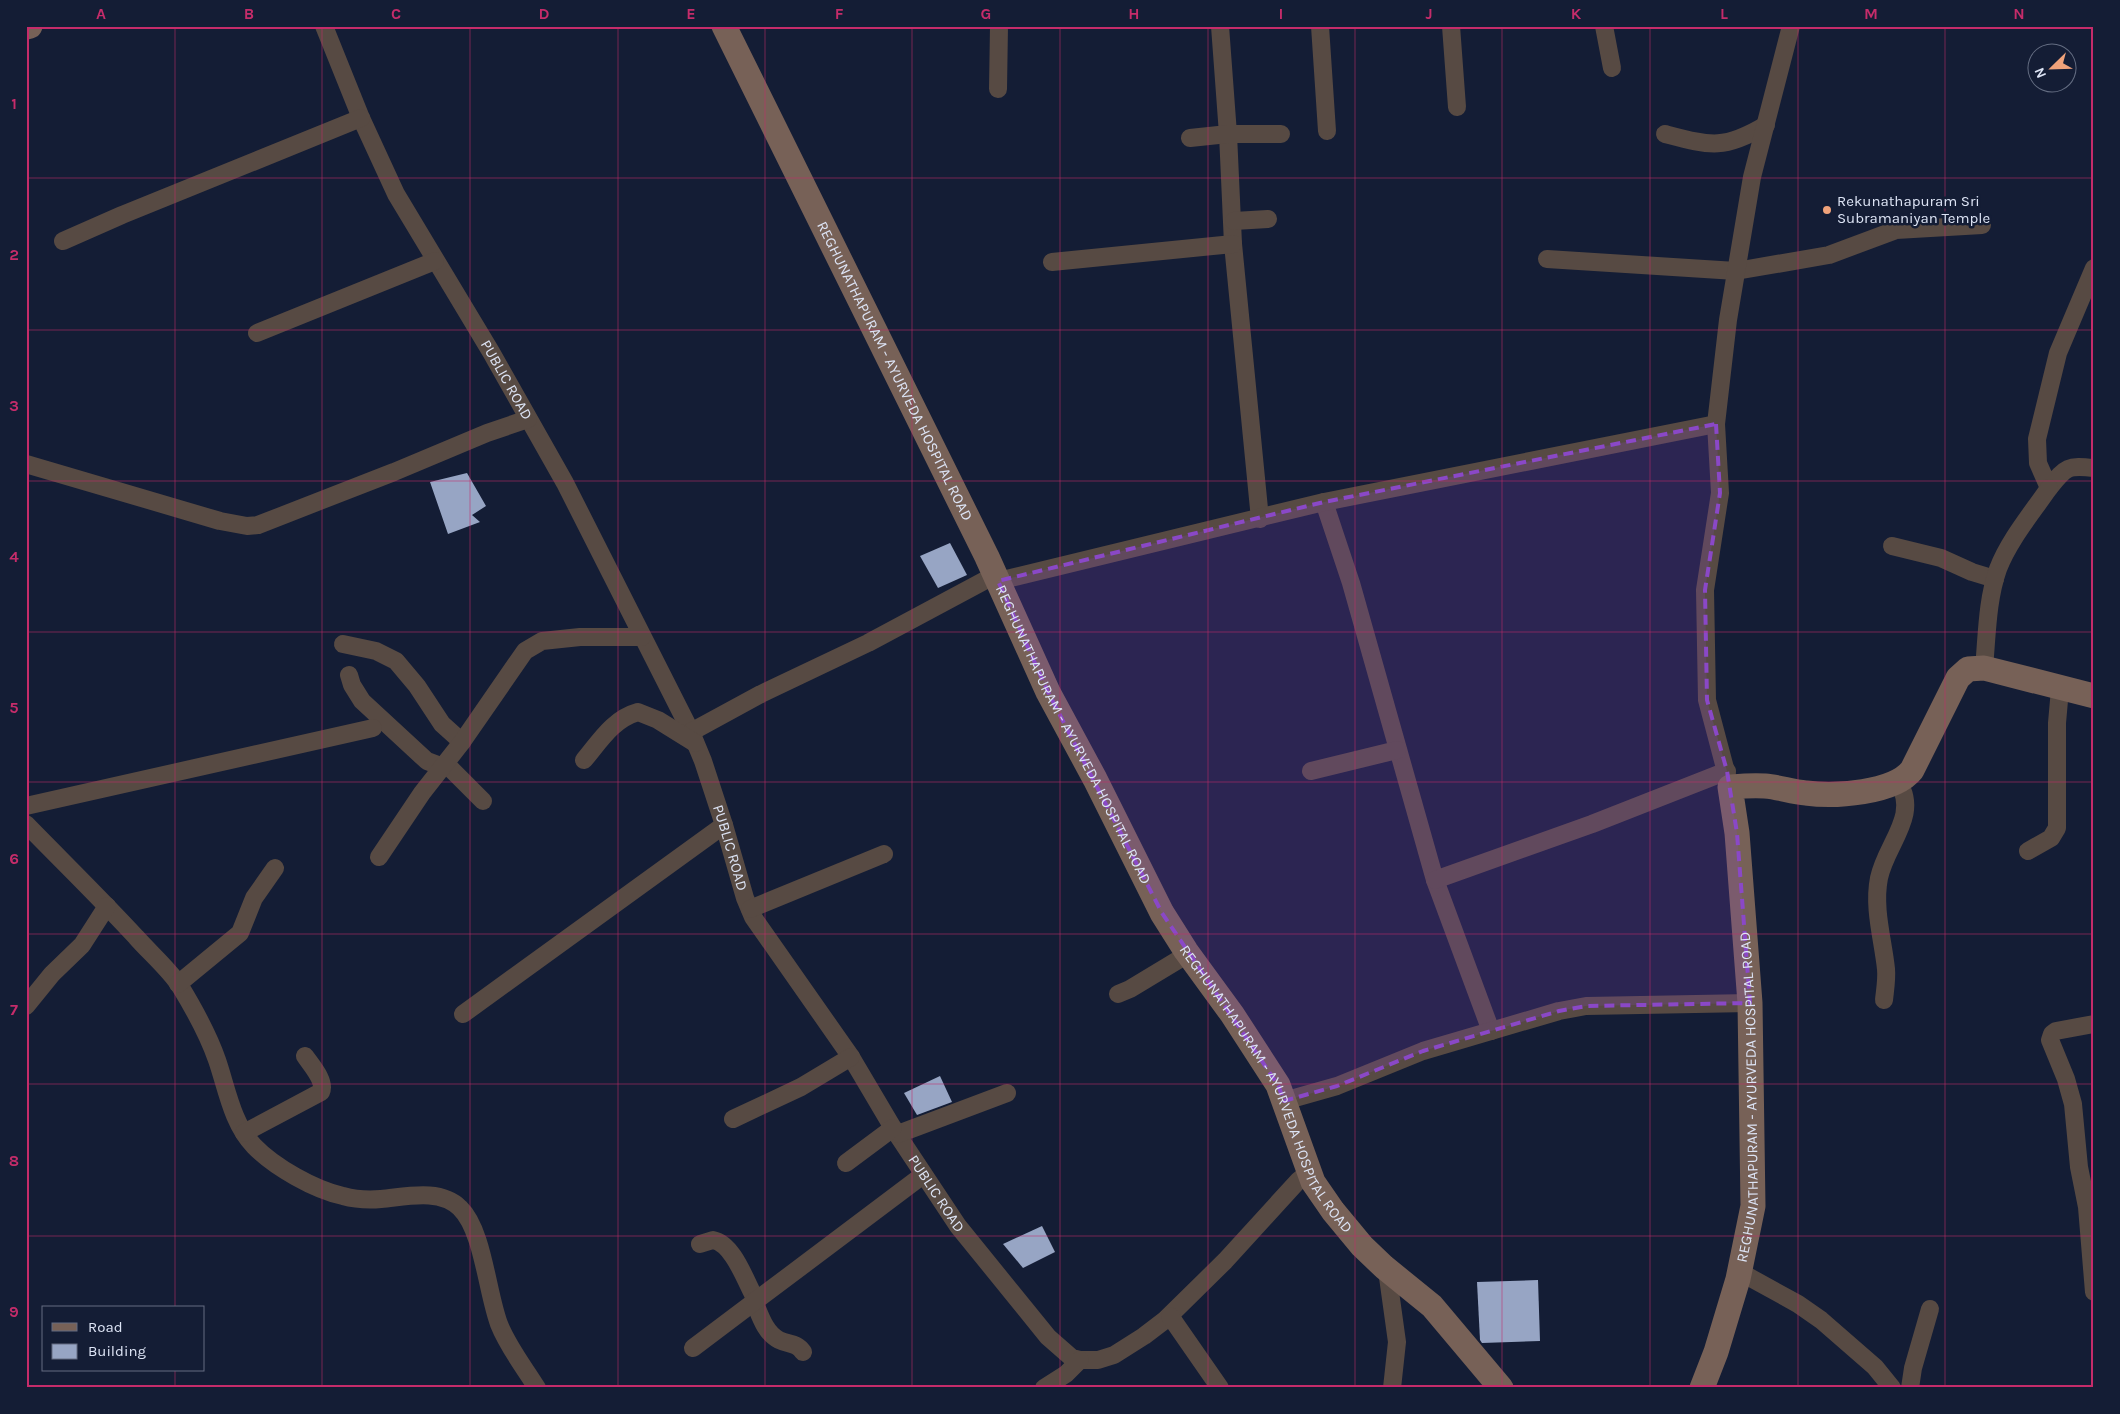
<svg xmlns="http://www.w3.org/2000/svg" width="2120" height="1414" viewBox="0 0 2120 1414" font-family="Karla,sans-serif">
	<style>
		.building { fill: #97a5c4 }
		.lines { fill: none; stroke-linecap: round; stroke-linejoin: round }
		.minor { stroke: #574a43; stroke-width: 18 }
		.secondary { stroke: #776157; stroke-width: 25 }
		.marked { fill: #8a48c7; fill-opacity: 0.2; stroke: #8a48c7; stroke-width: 4; stroke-dasharray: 10 6; stroke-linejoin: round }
		.grid { fill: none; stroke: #c52c6a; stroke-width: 1; stroke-opacity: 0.55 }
		.poi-dot { fill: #f0a27a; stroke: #141d35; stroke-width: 2 }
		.labels { text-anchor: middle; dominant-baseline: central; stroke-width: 5; stroke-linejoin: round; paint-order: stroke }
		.poi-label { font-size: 15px; fill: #dde4f5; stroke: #141d35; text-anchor: start }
		.street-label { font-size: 15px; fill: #dde4f5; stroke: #141d35 }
		.neatline { fill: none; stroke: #c52c6a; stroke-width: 2 }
		.grid-label { font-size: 16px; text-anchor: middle; font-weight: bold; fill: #c52c6a }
	</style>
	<rect width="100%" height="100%" fill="#141d35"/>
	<g class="building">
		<path d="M467,473L486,506L472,515L480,522L448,534L430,482Z"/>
		<path d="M950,543L967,575L938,588L920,556Z"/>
		<path d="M940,1076L952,1102L917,1115L904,1093Z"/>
		<path d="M1042,1226L1055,1252L1023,1268L1003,1244Z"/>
		<path d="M1538,1280L1540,1341L1482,1343L1480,1340L1477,1282Z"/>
	</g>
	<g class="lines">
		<g class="minor">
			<path id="s1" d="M324,26L361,118L396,194L491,352L565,483L691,732L703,761L724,825L745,898L753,917L851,1057L893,1128L958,1226L1048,1337L1072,1358L1080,1360H1098L1114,1355L1144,1336L1165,1320L1225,1261L1298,1181L1309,1172"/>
			<path d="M1220,26L1228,134L1233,244L1260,519"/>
			<path d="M1320,26L1327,131"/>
			<path d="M1451,26L1457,107"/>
			<path d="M1604,26L1612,68"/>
			<path d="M998,89L999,26"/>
			<path d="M1665,134C1711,146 1724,150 1766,125"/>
			<path d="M1190,138L1228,134H1281"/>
			<path d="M1234,221L1268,219"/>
			<path d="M63,241L122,215L361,118"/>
			<path d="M1547,259L1736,271L1829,255L1896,230L1982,225"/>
			<path d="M1052,262L1233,244"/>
			<path d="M2094,268L2058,353L2037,439L2038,463L2049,488C2066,467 2067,465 2094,468"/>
			<path d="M257,333L435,261"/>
			<path d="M26,464L220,521L247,526L258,525L394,472L487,433L528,419"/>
			<path d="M1324,502L1351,583L1435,880L1491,1031"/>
			<path d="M1892,546L1941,558L1972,572L1995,579"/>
			<path d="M998,581L1324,502L1716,424"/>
			<path d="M343,644L376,651L396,661L417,686L442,724L462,742"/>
			<path d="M1984,668C1987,636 1987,600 1998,569C2009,540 2032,513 2049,488"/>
			<path d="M349,675L352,685L362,701L427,761L443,767"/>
			<path d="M691,732L761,694L868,643L995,575"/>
			<path d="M584,760C600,741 613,719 638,712L658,720L695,743"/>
			<path d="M446,764L483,801"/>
			<path d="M1311,771L1397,750"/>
			<path d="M1730,787L1707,700L1705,590L1720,493L1716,424L1728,320L1752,177L1791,26"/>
			<path d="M26,806L373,728"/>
			<path d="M26,824C63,862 100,898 136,937C150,953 168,968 180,986C194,1009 208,1034 217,1060C227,1089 232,1123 254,1146C274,1167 315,1190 343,1196C354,1199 370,1200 381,1199C405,1197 440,1188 460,1208C483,1230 487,1292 499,1324C508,1347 524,1367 537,1388"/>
			<path d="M2028,851L2051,838L2057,828V723L2060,689"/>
			<path d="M379,857L422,793L462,742L525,651L542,641L580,637H642"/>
			<path d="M1435,880L1592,824L1727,771"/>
			<path d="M750,909L884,854"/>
			<path d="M178,984L240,933L254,898L275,868"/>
			<path d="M1118,994L1130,989L1188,954"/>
			<path d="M1884,1000C1885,990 1887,979 1886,969C1883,940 1873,908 1879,878C1886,844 1920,815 1898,782"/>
			<path d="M26,1006L52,974L82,945L107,906"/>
			<path d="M463,1014L724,825"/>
			<path d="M2094,1024L2056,1031L2052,1034L2050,1040L2066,1079L2073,1104L2079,1167L2087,1207L2094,1292"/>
			<path d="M1284,1101L1337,1086L1423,1051L1559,1011L1586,1006L1750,1003"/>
			<path d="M733,1119L801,1087L851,1057"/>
			<path d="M244,1133L321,1092C326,1081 311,1065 305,1056"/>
			<path d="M898,1134L1007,1093"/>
			<path d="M846,1163L893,1128"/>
			<path d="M700,1244L713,1240C734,1244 746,1283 756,1300"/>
			<path d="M1387,1270L1397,1342L1392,1388"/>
			<path d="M1740,1272L1798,1304L1821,1320L1875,1367L1892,1388"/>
			<path d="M754,1301C760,1315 765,1333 779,1340C789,1345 796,1342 803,1352"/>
			<path d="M1170,1316L1220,1388"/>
			<path d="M693,1348L923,1175"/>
			<path d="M1044,1388L1066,1374L1080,1360"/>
			<path d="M1910,1388L1913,1368L1930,1309"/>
		</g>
		<g class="secondary">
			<path id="s2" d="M724,26L987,557L1048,692L1095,779L1162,913L1186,951L1232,1014L1278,1085L1313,1182L1333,1211L1362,1246L1384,1267L1432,1306L1501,1388"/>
			<path d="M26,27L30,26"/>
			<path id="s3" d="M1702,1388L1716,1352L1738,1279L1753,1206L1750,1003L1737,833L1730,787C1742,786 1753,785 1765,786C1779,787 1792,792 1806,793C1835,797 1894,793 1912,770L1958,678L1968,669L1984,668L2094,696"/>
		</g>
	</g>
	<path class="marked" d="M1716,424L1720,493L1705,590L1707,700L1727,771L1737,833L1750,1003L1586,1006L1559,1011L1423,1051L1337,1086L1284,1101L1278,1085L1162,913L1048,692L998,581L1324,502Z"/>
	<path class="grid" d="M175,26V1308M322,26V1388M470,26V1388M618,26V1388M765,26V1388M912,26V1388M1060,26V1388M1208,26V1388M1355,26V1388M1502,26V1388M1650,26V1388M1798,26V1388M1945,26V1388M26,178H2094M26,330H2094M26,481H2094M26,632H2094M26,782H2094M26,934H2094M26,1084H2094M26,1236H2094M175,1370V1388"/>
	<circle class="poi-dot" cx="1827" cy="210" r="5"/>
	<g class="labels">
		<g class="poi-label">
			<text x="1837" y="201">Rekunathapuram Sri<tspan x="1837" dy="17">Subramaniyan Temple</tspan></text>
		</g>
		<g class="street-label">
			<text stroke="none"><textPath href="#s2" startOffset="385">REGHUNATHAPURAM - AYURVEDA HOSPITAL ROAD</textPath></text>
			<text stroke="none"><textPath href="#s1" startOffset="399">PUBLIC ROAD</textPath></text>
			<text stroke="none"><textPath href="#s2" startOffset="790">REGHUNATHAPURAM - AYURVEDA HOSPITAL ROAD</textPath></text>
			<text stroke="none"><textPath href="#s1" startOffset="919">PUBLIC ROAD</textPath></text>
			<text stroke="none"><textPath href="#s2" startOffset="1195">REGHUNATHAPURAM - AYURVEDA HOSPITAL ROAD</textPath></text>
			<text stroke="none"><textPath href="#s3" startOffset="298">REGHUNATHAPURAM - AYURVEDA HOSPITAL ROAD</textPath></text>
			<text stroke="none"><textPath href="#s1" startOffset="1324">PUBLIC ROAD</textPath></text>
		</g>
	</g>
	<rect width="2120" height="1414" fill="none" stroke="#141d35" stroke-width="55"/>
	<rect x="42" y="1306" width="162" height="65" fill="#141d35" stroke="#646d82"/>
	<rect x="52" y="1323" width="25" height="8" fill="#776157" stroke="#646d82"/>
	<text x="88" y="1332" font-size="15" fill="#dde4f5">Road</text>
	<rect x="52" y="1344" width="25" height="15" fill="#97a5c4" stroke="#646d82"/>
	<text x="88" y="1356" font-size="15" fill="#dde4f5">Building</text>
	<g transform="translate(2052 68) rotate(247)"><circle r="24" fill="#141d35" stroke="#646d82"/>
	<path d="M0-4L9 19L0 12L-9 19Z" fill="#f0a27a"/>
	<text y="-8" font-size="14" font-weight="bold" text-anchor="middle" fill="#dde4f5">N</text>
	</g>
	<rect x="28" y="28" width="2064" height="1358" class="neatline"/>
	<g class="grid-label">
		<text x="101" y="19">A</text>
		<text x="249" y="19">B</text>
		<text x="396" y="19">C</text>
		<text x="544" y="19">D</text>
		<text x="691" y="19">E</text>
		<text x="839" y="19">F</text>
		<text x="986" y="19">G</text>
		<text x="1134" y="19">H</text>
		<text x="1281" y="19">I</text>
		<text x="1429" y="19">J</text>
		<text x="1576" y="19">K</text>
		<text x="1724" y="19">L</text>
		<text x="1871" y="19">M</text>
		<text x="2019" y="19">N</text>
		<text x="14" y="109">1</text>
		<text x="14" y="260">2</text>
		<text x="14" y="411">3</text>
		<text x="14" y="562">4</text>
		<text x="14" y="713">5</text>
		<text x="14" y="864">6</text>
		<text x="14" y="1015">7</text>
		<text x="14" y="1166">8</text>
		<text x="14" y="1317">9</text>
	</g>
</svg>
